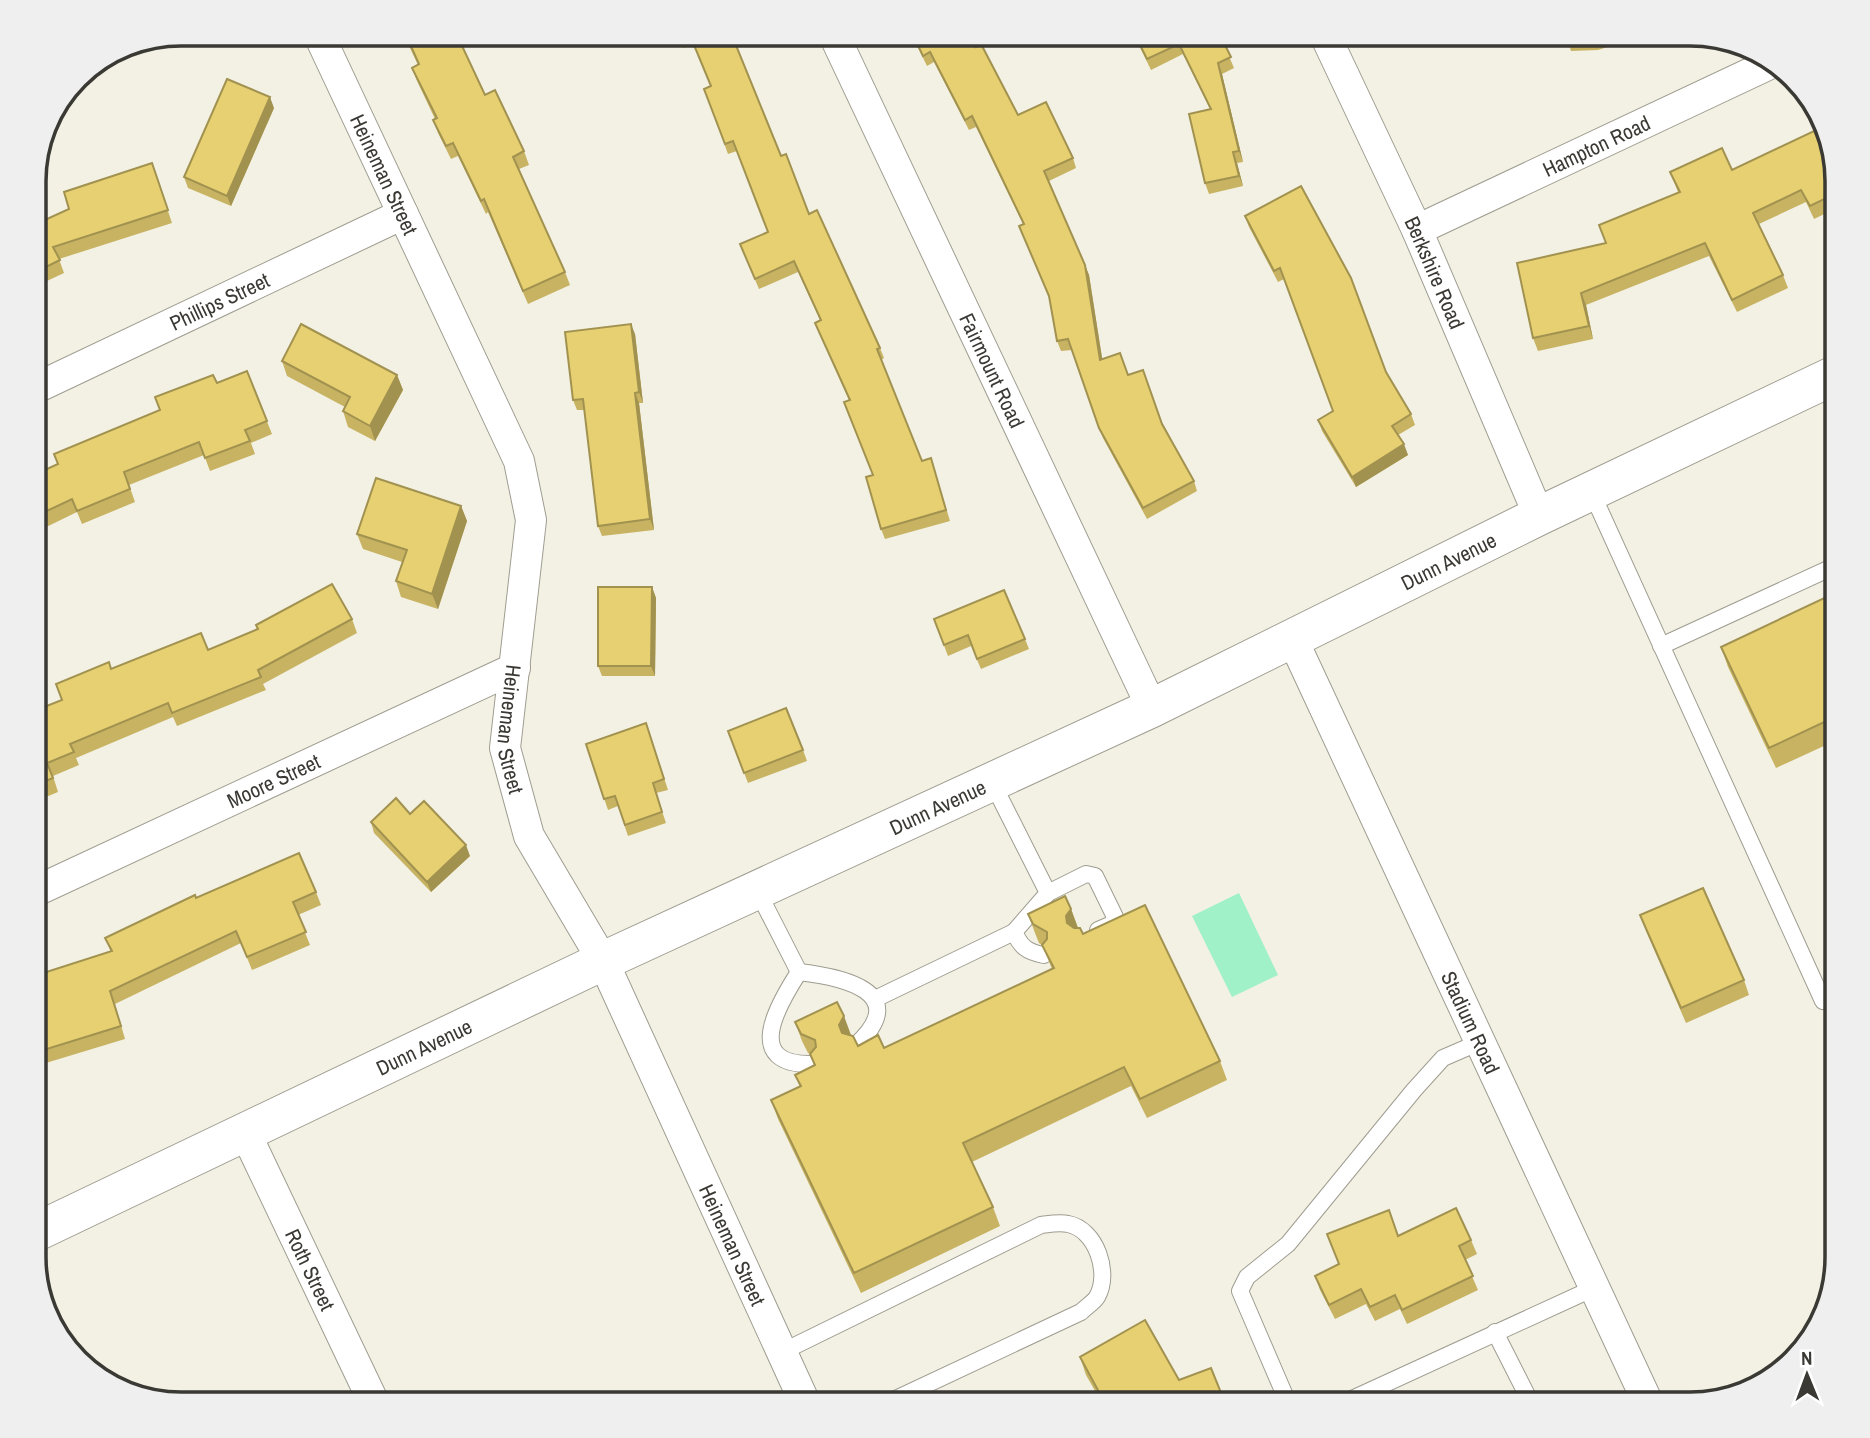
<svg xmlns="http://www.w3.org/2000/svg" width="1870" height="1438" viewBox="0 0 1870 1438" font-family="'Archivo Narrow',sans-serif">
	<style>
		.green { fill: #a0f0c8 }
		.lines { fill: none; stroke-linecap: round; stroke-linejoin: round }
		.service-casing { stroke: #9f9c90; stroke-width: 18 }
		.minor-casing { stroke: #9f9c90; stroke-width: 32 }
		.secondary-casing { stroke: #9f9c90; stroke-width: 40 }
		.service { stroke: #fff; stroke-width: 16 }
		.minor { stroke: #fff; stroke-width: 30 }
		.secondary { stroke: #fff; stroke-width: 38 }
		.wall { fill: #c7b362 }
		.shaded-wall { fill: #a29250 }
		.building { fill: #e7d072; stroke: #a29250; stroke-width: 2 }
		.labels { text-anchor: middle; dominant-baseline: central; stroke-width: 5; stroke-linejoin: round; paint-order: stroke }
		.street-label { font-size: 21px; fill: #3a3934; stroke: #fff }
		.rim { fill: none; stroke: #3a3934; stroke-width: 3.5 }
	</style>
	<rect width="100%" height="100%" fill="#f3f1e4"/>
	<path class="green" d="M1239,893L1278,975L1232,997L1192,916Z"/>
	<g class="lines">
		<defs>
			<g id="service">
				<path d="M1591,491L1823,1001"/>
				<path d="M1661,646L1837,565"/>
				<path d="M757,890L799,972"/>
				<path d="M1048,893L1086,874L1095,876L1115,917L1112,924L1098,930"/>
				<path d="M1014,932C1021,947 1027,952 1044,955"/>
				<path d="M799,972C842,977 913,992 856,1045"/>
				<path d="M799,972C777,1006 742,1066 813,1064"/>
				<path d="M875,999L1014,932L1048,893L992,782"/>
				<path d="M1495,1332L1532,1405"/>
				<path d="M782,1352L1041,1225C1049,1224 1060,1222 1068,1224C1096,1229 1111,1273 1097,1297C1094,1302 1086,1307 1081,1312L883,1405"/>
				<path d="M1289,1405L1240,1291L1247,1277L1288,1244L1414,1090L1443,1058L1480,1042"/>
				<path d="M1339,1405L1594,1288"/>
			</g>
			<g id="minor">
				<path id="s1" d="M318,33L519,461L531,520L505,748L529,836L603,961L806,1405"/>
				<path id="s2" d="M833,33L1152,708"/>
				<path id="s3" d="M1324,33L1417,230L1539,516"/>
				<path id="s4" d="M1417,230L1774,62"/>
				<path id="s5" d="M34,389L403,214"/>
				<path id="s6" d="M1292,638L1649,1405"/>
				<path id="s7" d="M34,892L515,668"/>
				<path id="s8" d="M246,1134L375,1405"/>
			</g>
			<g id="secondary">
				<path id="s9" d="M34,1233L603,961L1152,708L1539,516L1837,374"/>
			</g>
		</defs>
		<use href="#service" class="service-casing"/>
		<use href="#minor" class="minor-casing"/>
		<use href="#secondary" class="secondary-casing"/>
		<use href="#service" class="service"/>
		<use href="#minor" class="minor"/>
		<use href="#secondary" class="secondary"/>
	</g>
	<g class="wall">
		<path d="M403,33H456L485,95L524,151L529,165L519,169L565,272L570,285L528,304L488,212L486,214L458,156L451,159L438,133L433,120L435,119L417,81L412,68L418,65Z"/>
		<path d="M676,33H731L781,156L809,214L880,348L884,358L881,360L922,461L931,458L950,521L885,539L881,529L873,475L849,400L815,323L820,320L798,272L759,289L740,244L768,232L737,151L728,154L704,89L711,86L693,44L683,48Z"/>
		<path d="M911,33H970L976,47L1018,115L1073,158L1076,168L1049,181L1089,275L1102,359L1128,375L1163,424L1194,481L1197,491L1147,519L1103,438L1072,350L1061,351L1057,341L1050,299L1019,226L1023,224L976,127L969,130L934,62L927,66Z"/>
		<path d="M1133,33H1219L1234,68L1222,74L1243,162L1237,163L1243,186L1209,194L1205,183L1210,109L1183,54L1151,70Z"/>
		<path d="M1565,33H1630V40L1598,50L1571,51Z"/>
		<path d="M274,108L231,206L188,188L184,177Z"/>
		<path d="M152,163L172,223L59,259L64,273L34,287V225L69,209Z"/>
		<path d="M1732,170L1837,180V208L1814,219L1806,202L1759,224L1783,275L1788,288L1737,312L1709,256L1586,305L1593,339L1538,351L1533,338L1606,243L1678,192L1670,172Z"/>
		<path d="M1245,216L1386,372L1411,414L1415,425L1398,435L1408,455L1356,487L1322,431L1318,420L1333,411L1284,279L1278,282L1249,227Z"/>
		<path d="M635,334L643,403H639L654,530L602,536L598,526L584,410H577L573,400Z"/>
		<path d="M282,361L397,375L403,390L375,441L348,427L343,411L345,407L287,376Z"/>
		<path d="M247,371L272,434L251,443L255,454L210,471L204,455L129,485L135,502L82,524L77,512L34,533V475L58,464L160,410L217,383Z"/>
		<path d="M461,506L467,521L438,609L401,597L396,581L402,562L363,549L357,534Z"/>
		<path d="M652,587L656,598L655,676H602L598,666Z"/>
		<path d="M1837,592V740L1776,768L1728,667L1721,647Z"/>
		<path d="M352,619L357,633L263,684L266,690L177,726L173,717L76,758L79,765L53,776L58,792L34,802V711L62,700L56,684L111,669L208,650L258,630L256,625Z"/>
		<path d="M934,619L1025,639L1029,649L981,669L971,646L948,656Z"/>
		<path d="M646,723L668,790L656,793L666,823L628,836L618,806L608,810L586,744Z"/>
		<path d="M728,731L803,750L807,761L748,783Z"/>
		<path d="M410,814L470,856L431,892L374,833L371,822Z"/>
		<path d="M316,892L321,905L298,915L310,945L252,970L241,943L115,1004L125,1039L36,1066L34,1060V976L111,952L105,938L196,898Z"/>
		<path d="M1071,909L1078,928L1083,934L1220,1061L1227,1080L1147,1118L1131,1086L972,1162L993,1207L1000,1226L861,1293L778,1119L771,1100L800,1087L795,1075L814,1065L811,1054L808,1053L802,1041L795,1022L851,1035L858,1046L884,1048L1052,969L1042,945L1039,943L1035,933L1028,914Z"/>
		<path d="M1640,915L1744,980L1749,995L1686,1023L1646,931Z"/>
		<path d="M1398,1236L1471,1240L1477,1254L1465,1260L1478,1290L1407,1324L1400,1309L1375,1321L1366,1304L1335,1319L1320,1290L1315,1276Z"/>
		<path d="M1080,1357L1179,1380L1226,1405H1103L1086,1375Z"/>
	</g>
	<g class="shaded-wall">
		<path d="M1218,63L1222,74L1243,162L1239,151Z"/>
		<path d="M270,97L274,108L231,206L227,196Z"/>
		<path d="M1233,152L1237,163L1243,186L1239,176Z"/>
		<path d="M1085,265L1089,275L1104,370L1100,360Z"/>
		<path d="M1581,293L1586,305L1593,339L1589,326Z"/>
		<path d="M631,324L635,334L643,403L639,392Z"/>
		<path d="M397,375L403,390L375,441L370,426Z"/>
		<path d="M635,393L639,403L654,530L650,519Z"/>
		<path d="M1404,444L1408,455L1356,487L1352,477Z"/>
		<path d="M461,506L467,521L438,609L432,594Z"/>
		<path d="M652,587L656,598L655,676L651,666Z"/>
		<path d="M466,845L470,856L431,892L427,882Z"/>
		<path d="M1071,909L1078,928L1073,935L1067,923L1066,916Z"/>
		<path d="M844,1016L851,1035L846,1044L839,1025Z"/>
	</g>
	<g class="building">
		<path d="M405,33H456L485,95L495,90L524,151L513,157L565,272L523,291L484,199L481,201L453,143L446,146L433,120L437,118L412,68L419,64Z"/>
		<path d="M677,33H689L679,38Z"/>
		<path d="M689,33H731L781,156L786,154L809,214L817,210L880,348L877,349L922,461L931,458L946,510L881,529L866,477L873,475L844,402L850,400L815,323L821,320L794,261L755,279L740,244L768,232L733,141L725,144L704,89L711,86Z"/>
		<path d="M912,33H970L976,47L981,44L1018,115L1046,102L1073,158L1044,171L1085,265L1100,360L1120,353L1128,375L1143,370L1162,424L1194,481L1143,508L1099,428L1068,339L1057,341L1049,296L1019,226L1024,224L972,116L965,120L930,52L923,56Z"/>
		<path d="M1134,33H1219L1231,57L1218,63L1239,151L1233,152L1239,176L1205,183L1189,114L1211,109L1179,44L1147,59Z"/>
		<path d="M1565,33H1601L1593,36H1566Z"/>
		<path d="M227,79L270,97L227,196L184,177Z"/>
		<path d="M1814,131L1836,175L1837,193L1810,206L1801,190L1753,213L1783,275L1732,300L1705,243L1581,293L1589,326L1533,338L1517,263L1606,243L1599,225L1680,192L1670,172L1722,148L1732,170Z"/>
		<path d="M152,163L168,210L53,247L60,260L34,273V225L69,209L64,192Z"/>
		<path d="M1301,186L1351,278L1386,372L1411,414L1392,426L1404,444L1352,477L1318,420L1333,411L1280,268L1274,271L1245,216Z"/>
		<path d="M301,324L397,375L370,426L343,411L350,397L282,361Z"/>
		<path d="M631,324L639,392L635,393L650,519L598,526L583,399L573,400L565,332Z"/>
		<path d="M247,371L267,421L245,430L250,441L205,458L199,442L124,472L130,489L77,511L72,499L34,517V475L58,464L54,454L160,410L155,397L213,375L217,383Z"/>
		<path d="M376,478L461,506L432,594L396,581L407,550L357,534Z"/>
		<path d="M332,584L352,619L258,670L261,677L172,713L168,703L70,744L74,752L47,763L53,778L34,786V711L62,700L56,684L109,662L111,669L201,633L208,650L258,629L256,625Z"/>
		<path d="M598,587H652L651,666H598Z"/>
		<path d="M1004,590L1025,639L977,659L968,635L944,645L934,619Z"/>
		<path d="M1837,592V716L1769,748L1721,647Z"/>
		<path d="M786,708L803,750L744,773L728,731Z"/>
		<path d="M646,723L664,779L653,783L662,812L625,825L615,796L604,799L586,744Z"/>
		<path d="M396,798L410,814L424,801L466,845L427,882L371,822Z"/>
		<path d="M299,853L316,892L293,902L306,932L247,957L236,931L110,991L121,1026L34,1053V976L112,951L105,938L195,895L196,898Z"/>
		<path d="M1703,888L1744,980L1681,1008L1640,915Z"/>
		<path d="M1065,896L1071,909L1066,916L1067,923L1074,928H1080L1083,934L1145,905L1220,1061L1140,1099L1124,1067L963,1143L993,1207L854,1273L771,1100L801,1086L795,1075L815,1065L810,1054L816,1047L815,1040L801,1034L795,1022L837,1002L844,1016L839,1025L842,1033L853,1036L858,1046L878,1035L884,1048L1054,968L1042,945L1047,939V932L1033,924L1028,914Z"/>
		<path d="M1456,1208L1471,1240L1459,1246L1473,1276L1402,1310L1395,1295L1370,1307L1361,1289L1329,1305L1315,1276L1339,1264L1327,1234L1389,1210L1398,1236Z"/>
		<path d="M1145,1320L1179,1380L1211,1368L1226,1405H1106L1080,1357Z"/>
	</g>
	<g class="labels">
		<g class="street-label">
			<text stroke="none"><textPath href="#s4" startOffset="198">Hampton Road</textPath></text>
			<text stroke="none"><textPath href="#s1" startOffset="156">Heineman Street</textPath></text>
			<text stroke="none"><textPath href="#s3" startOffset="264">Berkshire Road</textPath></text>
			<text stroke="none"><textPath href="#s5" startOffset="205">Phillips Street</textPath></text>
			<text stroke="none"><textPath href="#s2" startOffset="373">Fairmount Road</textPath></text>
			<text stroke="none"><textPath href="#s9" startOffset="1566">Dunn Avenue</textPath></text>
			<text stroke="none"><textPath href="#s1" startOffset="744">Heineman Street</textPath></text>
			<text stroke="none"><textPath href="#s7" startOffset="264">Moore Street</textPath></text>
			<text stroke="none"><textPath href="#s9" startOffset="999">Dunn Avenue</textPath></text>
			<text stroke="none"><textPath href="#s6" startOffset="424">Stadium Road</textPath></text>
			<text stroke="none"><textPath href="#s9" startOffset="432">Dunn Avenue</textPath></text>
			<text stroke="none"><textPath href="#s1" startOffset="1311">Heineman Street</textPath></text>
			<text stroke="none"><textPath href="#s8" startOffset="150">Roth Street</textPath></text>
		</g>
	</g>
	<path d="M0 0H1870V1438H0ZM181 46H1690A135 135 0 0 1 1825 181V1257A135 135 0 0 1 1690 1392H181A135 135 0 0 1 46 1257V181A135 135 0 0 1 181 46Z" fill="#efefef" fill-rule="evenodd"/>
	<path class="rim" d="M181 46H1690A135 135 0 0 1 1825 181V1257A135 135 0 0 1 1690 1392H181A135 135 0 0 1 46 1257V181A135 135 0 0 1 181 46Z"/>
	<g transform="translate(1807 1375) rotate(359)" stroke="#ffffff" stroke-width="5" paint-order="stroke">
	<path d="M0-5L12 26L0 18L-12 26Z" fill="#3a3934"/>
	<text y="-10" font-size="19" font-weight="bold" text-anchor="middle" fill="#3a3934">N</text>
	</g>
</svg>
